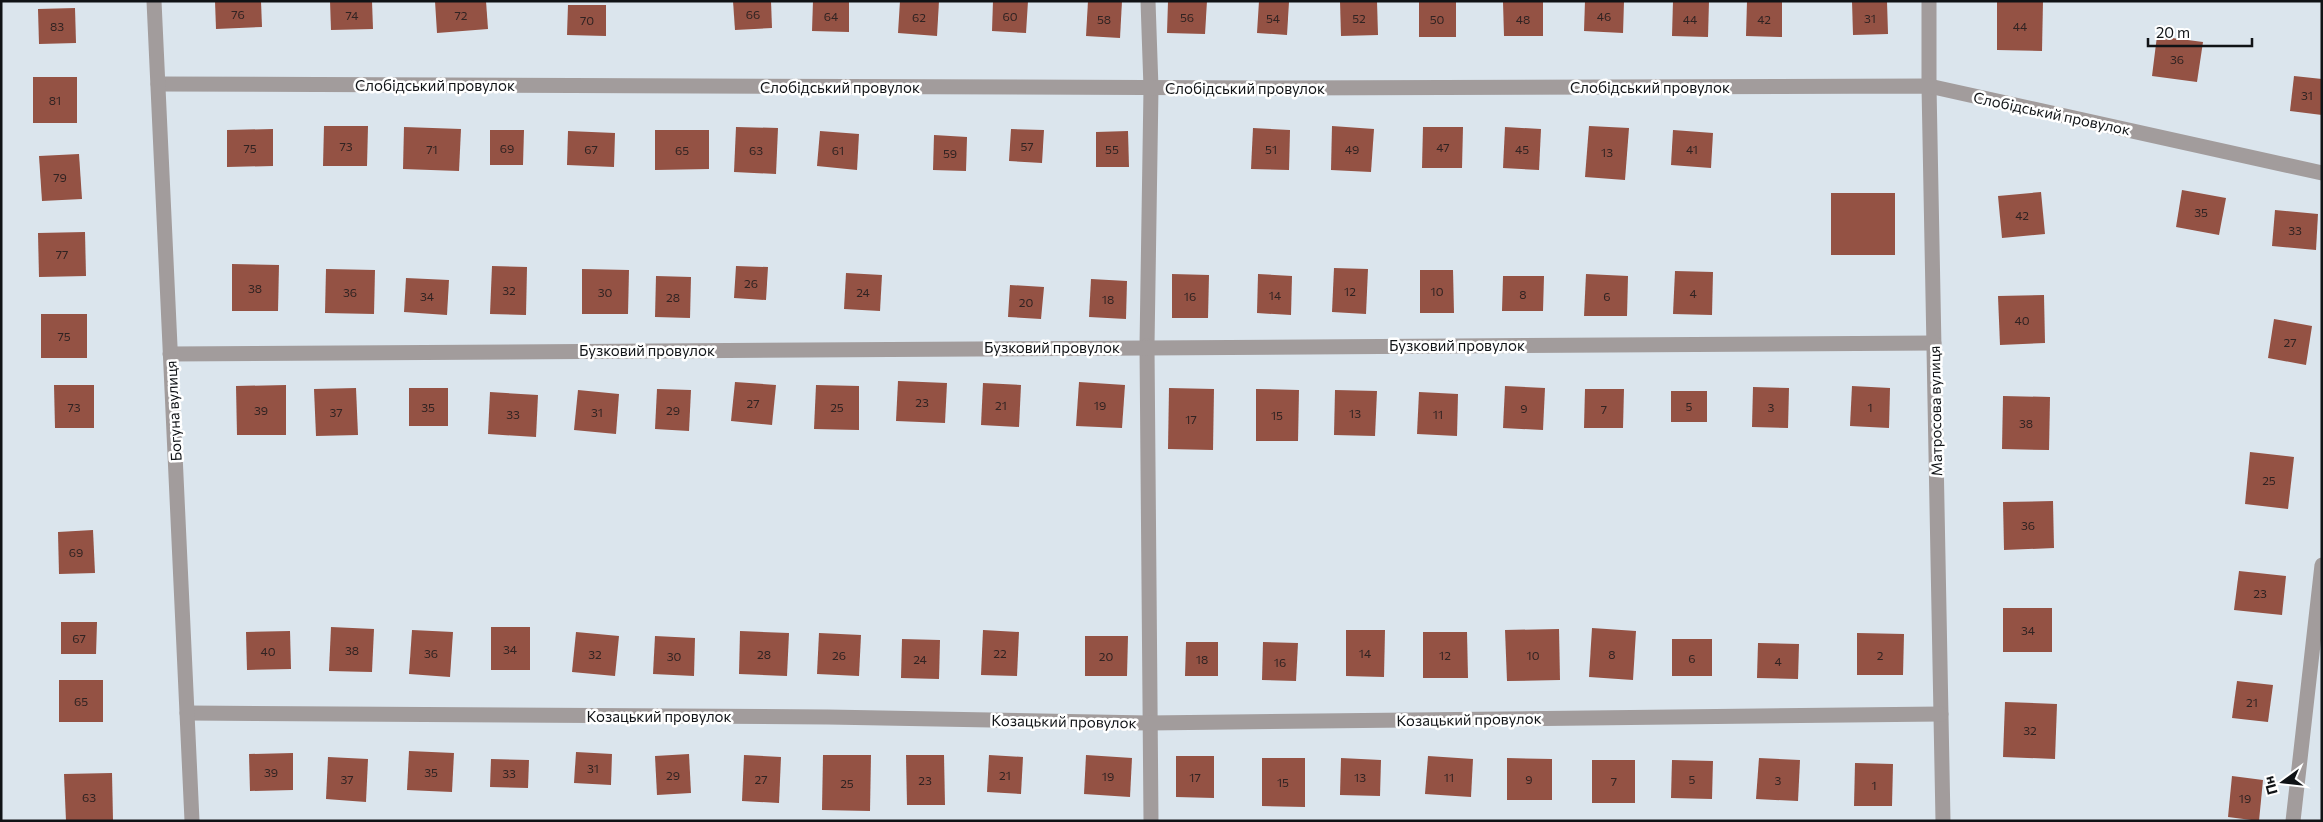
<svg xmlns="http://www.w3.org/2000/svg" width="2323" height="822" viewBox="0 0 2323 822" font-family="Commissioner,sans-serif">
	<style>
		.building { fill: #945244 }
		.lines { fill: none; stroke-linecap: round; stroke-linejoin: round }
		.service { stroke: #a29c9c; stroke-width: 15 }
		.minor { stroke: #a29c9c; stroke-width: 15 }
		.tertiary { stroke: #a29c9c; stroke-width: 15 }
		.labels { text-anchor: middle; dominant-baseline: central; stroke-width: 5; stroke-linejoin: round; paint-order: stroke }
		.number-label { font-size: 12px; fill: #312322 }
		.street-label { font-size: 15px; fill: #101316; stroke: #fff }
	</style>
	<rect width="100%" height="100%" fill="#dbe5ed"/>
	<g class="building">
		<path d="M215,1H261L262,27L216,29Z"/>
		<path d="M330,1H372L373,29L331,30Z"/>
		<path d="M435,1H486L488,29L437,33Z"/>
		<path d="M733,1H771L772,28L735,30Z"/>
		<path d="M813,1H849V32L812,31Z"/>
		<path d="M900,1H939L937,36L898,33Z"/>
		<path d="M993,1H1028L1026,33L992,31Z"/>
		<path d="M1088,1H1122L1120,38L1086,36Z"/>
		<path d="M1168,1H1207L1205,34L1167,33Z"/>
		<path d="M1259,1L1289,2L1287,35L1257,33Z"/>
		<path d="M1340,1H1377L1378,35L1341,36Z"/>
		<rect x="1419" y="1" width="37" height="36"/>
		<path d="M1585,1H1624L1623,33L1584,31Z"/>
		<path d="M1673,1H1709L1708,37L1672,36Z"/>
		<path d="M1747,1H1782V37L1746,36Z"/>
		<path d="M1852,1H1887L1888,34L1853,35Z"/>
		<path d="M1997,1H2043L2042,51L1997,50Z"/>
		<path d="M1503,2H1543V36H1504Z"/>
		<path d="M568,5H606V36L567,35Z"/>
		<path d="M75,8L76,43L39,44L38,9Z"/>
		<path d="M2157,36L2203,42L2197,82L2152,76Z"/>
		<path d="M2294,76L2322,79V115L2290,111Z"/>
		<rect x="33" y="77" width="44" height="46"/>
		<path d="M324,126H368L367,166H323Z"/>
		<path d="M1332,126L1374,129L1371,172L1331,170Z"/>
		<path d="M1589,126L1629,128L1625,180L1585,177Z"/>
		<path d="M404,127L461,129L459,171L403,169Z"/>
		<path d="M736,127L778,128L776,174L734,172Z"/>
		<path d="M1423,127H1463L1462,168H1422Z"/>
		<path d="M1505,127L1541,129L1539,170L1503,168Z"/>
		<path d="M1253,128L1290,130L1289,170L1251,169Z"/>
		<path d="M273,129V166L227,167V130Z"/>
		<path d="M1011,129L1044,130L1042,163L1009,161Z"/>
		<path d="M490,130H524L523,165H490Z"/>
		<path d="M655,130H709V169L655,170Z"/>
		<path d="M1673,130L1713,133L1711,168L1671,165Z"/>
		<path d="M568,131L615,133L614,167L567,165Z"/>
		<path d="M820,131L859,134L857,170L817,166Z"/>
		<path d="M1128,131L1129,167H1096V132Z"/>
		<path d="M934,135L967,137L966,171L933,170Z"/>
		<path d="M79,154L82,199L42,201L39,156Z"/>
		<path d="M2182,190L2226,198L2219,235L2176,227Z"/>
		<path d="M2041,192L2045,234L2002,238L1998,196Z"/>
		<rect x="1831" y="193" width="64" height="62"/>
		<path d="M2275,210L2318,214L2316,250L2272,246Z"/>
		<path d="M85,232L86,276L39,277L38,233Z"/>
		<path d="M232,264L279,265L278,311H232Z"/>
		<path d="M492,266L527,267L526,315L490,314Z"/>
		<path d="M736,266L768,267L766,300L734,298Z"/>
		<path d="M1334,268L1368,269L1366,314L1332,312Z"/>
		<path d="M326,269L375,270L374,314L325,313Z"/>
		<path d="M582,269L629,270L628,314H582Z"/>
		<path d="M1420,270H1453L1454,313H1420Z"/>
		<path d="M1675,271L1713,272L1712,315L1673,314Z"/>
		<path d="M846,273L882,275L880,311L844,309Z"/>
		<path d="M1172,274L1209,275L1208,318H1172Z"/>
		<path d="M1258,274L1292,276L1291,315L1257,313Z"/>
		<path d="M1586,274L1628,276L1627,316H1584Z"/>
		<path d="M656,276L691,277L690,318L655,317Z"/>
		<path d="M1503,276H1544L1543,311H1502Z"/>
		<path d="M406,278L449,280L447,315L404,312Z"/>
		<path d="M1091,279L1127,281L1126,319L1089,317Z"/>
		<path d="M1010,285L1044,287L1041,319L1008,317Z"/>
		<path d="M2044,295L2045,343L2000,345L1998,296Z"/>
		<rect x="41" y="314" width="46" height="44"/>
		<path d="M2274,319L2312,326L2306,365L2268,358Z"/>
		<path d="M898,381L947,383L945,423L896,421Z"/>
		<path d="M735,382L776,385L772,425L731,421Z"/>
		<path d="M1079,382L1125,385L1122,428L1076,426Z"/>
		<path d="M983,383L1021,385L1019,427L981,425Z"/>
		<path d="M54,385H94V428H55Z"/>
		<path d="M286,385V435H237L236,386Z"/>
		<path d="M816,385L859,386V430L814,429Z"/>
		<path d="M1505,386L1545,388L1543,430L1503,428Z"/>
		<path d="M1852,386L1890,388L1889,428L1850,426Z"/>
		<path d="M1753,387L1789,388L1788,428L1752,427Z"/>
		<path d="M356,388L358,435L316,436L314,389Z"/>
		<rect x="409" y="388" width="39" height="38"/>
		<path d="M1169,388L1214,389L1213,450L1168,449Z"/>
		<path d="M657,389L691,390L689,431L655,429Z"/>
		<path d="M1256,389L1299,390L1298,441H1256Z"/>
		<path d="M1585,389H1624L1623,428H1584Z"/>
		<path d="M578,390L619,394L616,434L574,430Z"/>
		<path d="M1335,390L1377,391L1375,436L1334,435Z"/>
		<rect x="1671" y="391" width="36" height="31"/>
		<path d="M490,392L538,395L536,437L488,434Z"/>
		<path d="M1419,392L1458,394L1457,436L1417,434Z"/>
		<path d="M2003,396L2050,397L2049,450L2002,449Z"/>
		<path d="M2250,452L2294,457L2288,509L2245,504Z"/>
		<path d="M2053,501L2054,548L2004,550L2003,502Z"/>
		<path d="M93,530L95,573L59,574L58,532Z"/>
		<path d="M2239,571L2286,576L2282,615L2234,610Z"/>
		<rect x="2003" y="608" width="49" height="44"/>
		<path d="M61,622H97L96,654H61Z"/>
		<path d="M331,627L374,629L372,672L329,671Z"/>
		<rect x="491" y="627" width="39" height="43"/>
		<path d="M1592,628L1636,631L1633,680L1589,677Z"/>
		<path d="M1559,629L1560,680L1507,681L1505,630Z"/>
		<path d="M412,630L453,632L450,677L409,674Z"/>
		<path d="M983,630L1019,632L1017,676L981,675Z"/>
		<path d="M1346,630H1385L1384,677L1346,676Z"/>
		<path d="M290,631L291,669L247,670L246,632Z"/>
		<path d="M740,631L789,633L787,676L739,674Z"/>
		<path d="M576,632L619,636L615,676L572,672Z"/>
		<path d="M1423,632H1467L1468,678H1423Z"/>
		<path d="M819,633L861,635L859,676L817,674Z"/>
		<path d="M1857,633L1904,634L1903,675H1857Z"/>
		<path d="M655,636L695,638L694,676L653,674Z"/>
		<path d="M1085,636H1128L1127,676H1085Z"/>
		<path d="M902,639L940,640L939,679L901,678Z"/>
		<rect x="1672" y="639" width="40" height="37"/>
		<path d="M1186,642H1218V676H1185Z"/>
		<path d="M1263,642L1298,643L1296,681L1262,680Z"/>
		<path d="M1758,643L1799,644L1798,679L1757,678Z"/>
		<rect x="59" y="680" width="44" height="42"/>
		<path d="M2237,681L2273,685L2268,722L2232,718Z"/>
		<path d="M2005,702L2057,704L2055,759L2003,757Z"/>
		<path d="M409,751L454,753L452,792L407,790Z"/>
		<path d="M576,752L612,754L611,785L574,783Z"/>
		<path d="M293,753V790L250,791L249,754Z"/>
		<path d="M689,754L691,793L657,795L655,756Z"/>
		<path d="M744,755L781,757L779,803L742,801Z"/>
		<path d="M823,755H871L870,811L822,810Z"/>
		<path d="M906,755H944L945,805H907Z"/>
		<path d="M989,755L1023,757L1021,794L987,792Z"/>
		<path d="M1086,755L1132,758L1130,797L1084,794Z"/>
		<path d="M1176,756H1214V798L1176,797Z"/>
		<path d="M1428,756L1473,759L1471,797L1425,794Z"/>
		<path d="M328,757L368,759L366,802L326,799Z"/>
		<path d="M1262,758H1305V807L1262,806Z"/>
		<path d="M1341,758L1381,760L1380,796L1340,795Z"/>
		<path d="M1507,758L1552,759V800H1507Z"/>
		<path d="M1759,758L1800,760L1798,801L1756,799Z"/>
		<path d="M491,759L529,760L528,788L490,787Z"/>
		<rect x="1592" y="760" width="43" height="43"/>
		<path d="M1672,760L1713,761L1712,799L1671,798Z"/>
		<path d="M1855,763L1893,764L1892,806H1854Z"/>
		<path d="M112,773L113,820L66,821L64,774Z"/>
		<path d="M2232,776L2263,780L2259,821L2228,817Z"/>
	</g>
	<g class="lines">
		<path class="service" d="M1147,346L1151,88L1148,1"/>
		<g class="minor">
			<path d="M1929,1V86L1943,821"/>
			<path d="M158,84L1276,88L1929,86L2322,173"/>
			<path d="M1147,346L1151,821"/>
			<path d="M170,354L1934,343"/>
			<path d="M187,713L828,717L1148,723L1941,714"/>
			<path d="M2293,821L2322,565"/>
		</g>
		<path class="tertiary" d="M154,1L192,821"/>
	</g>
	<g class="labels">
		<g class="number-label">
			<text x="238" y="14">76</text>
			<text x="753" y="14">66</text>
			<text x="352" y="15">74</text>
			<text x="461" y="15">72</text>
			<text x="831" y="16">64</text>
			<text x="1010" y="16">60</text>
			<text x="1604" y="16">46</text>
			<text x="919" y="17">62</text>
			<text x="1187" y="17">56</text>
			<text x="1273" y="18">54</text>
			<text x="1359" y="18">52</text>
			<text x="1870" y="18">31</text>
			<text x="1104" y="19">58</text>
			<text x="1437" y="19">50</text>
			<text x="1523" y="19">48</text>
			<text x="1690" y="19">44</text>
			<text x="1764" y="19">42</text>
			<text x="587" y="20">70</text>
			<text x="57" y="26">83</text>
			<text x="2020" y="26">44</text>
			<text x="2177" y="59">36</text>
			<text x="2307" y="95">31</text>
			<text x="55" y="100">81</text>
			<text x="346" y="146">73</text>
			<text x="1027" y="146">57</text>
			<text x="1443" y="147">47</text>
			<text x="250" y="148">75</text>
			<text x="507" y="148">69</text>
			<text x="432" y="149">71</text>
			<text x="591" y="149">67</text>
			<text x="1112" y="149">55</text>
			<text x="1271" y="149">51</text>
			<text x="1352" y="149">49</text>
			<text x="1522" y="149">45</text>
			<text x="1692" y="149">41</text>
			<text x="682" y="150">65</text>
			<text x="756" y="150">63</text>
			<text x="838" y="150">61</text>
			<text x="1607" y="152">13</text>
			<text x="950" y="153">59</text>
			<text x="60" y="177">79</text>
			<text x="2201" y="212">35</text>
			<text x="2022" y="215">42</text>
			<text x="2295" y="230">33</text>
			<text x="62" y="254">77</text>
			<text x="751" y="283">26</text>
			<text x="255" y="288">38</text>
			<text x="509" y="290">32</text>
			<text x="1350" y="291">12</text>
			<text x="1437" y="291">10</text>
			<text x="350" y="292">36</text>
			<text x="605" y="292">30</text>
			<text x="863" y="292">24</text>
			<text x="1693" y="293">4</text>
			<text x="1523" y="294">8</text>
			<text x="1275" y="295">14</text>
			<text x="427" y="296">34</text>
			<text x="1190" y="296">16</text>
			<text x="1607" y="296">6</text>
			<text x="673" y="297">28</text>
			<text x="1108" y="299">18</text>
			<text x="1026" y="302">20</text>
			<text x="2022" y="320">40</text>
			<text x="64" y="336">75</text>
			<text x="2290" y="342">27</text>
			<text x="922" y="402">23</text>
			<text x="753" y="403">27</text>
			<text x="1001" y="405">21</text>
			<text x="1100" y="405">19</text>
			<text x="1689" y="406">5</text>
			<text x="74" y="407">73</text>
			<text x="428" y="407">35</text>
			<text x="837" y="407">25</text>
			<text x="1771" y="407">3</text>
			<text x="1870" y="407">1</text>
			<text x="1524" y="408">9</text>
			<text x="1604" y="409">7</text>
			<text x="261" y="410">39</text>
			<text x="673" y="410">29</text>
			<text x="336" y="412">37</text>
			<text x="597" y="412">31</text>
			<text x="1355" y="413">13</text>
			<text x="513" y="414">33</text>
			<text x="1438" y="414">11</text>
			<text x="1277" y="415">15</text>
			<text x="1191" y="419">17</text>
			<text x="2026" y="423">38</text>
			<text x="2269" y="480">25</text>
			<text x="2028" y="525">36</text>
			<text x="76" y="552">69</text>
			<text x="2260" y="593">23</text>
			<text x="2028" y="630">34</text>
			<text x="79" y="638">67</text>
			<text x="510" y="649">34</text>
			<text x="352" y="650">38</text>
			<text x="268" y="651">40</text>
			<text x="431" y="653">36</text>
			<text x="1000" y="653">22</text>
			<text x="1365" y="653">14</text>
			<text x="595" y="654">32</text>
			<text x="764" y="654">28</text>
			<text x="1612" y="654">8</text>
			<text x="839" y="655">26</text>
			<text x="1445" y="655">12</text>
			<text x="1533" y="655">10</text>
			<text x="1880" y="655">2</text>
			<text x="674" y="656">30</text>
			<text x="1106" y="656">20</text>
			<text x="1692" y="658">6</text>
			<text x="920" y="659">24</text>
			<text x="1202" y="659">18</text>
			<text x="1778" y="661">4</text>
			<text x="1280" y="662">16</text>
			<text x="81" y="701">65</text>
			<text x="2252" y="702">21</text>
			<text x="2030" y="730">32</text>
			<text x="593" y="768">31</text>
			<text x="271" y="772">39</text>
			<text x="431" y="772">35</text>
			<text x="509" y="773">33</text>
			<text x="673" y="775">29</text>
			<text x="1005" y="775">21</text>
			<text x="1108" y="776">19</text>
			<text x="1195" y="777">17</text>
			<text x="1360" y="777">13</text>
			<text x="1449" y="777">11</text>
			<text x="347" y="779">37</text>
			<text x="761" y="779">27</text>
			<text x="1529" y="779">9</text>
			<text x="1692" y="779">5</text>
			<text x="925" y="780">23</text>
			<text x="1778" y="780">3</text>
			<text x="1614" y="781">7</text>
			<text x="1283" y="782">15</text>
			<text x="847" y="783">25</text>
			<text x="1874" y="785">1</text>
			<text x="89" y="797">63</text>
			<text x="2245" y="798">19</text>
		</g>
		<g class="street-label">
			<text x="435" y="85">Слобідський провулок</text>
			<text x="840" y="87">Слобідський провулок</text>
			<text x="1650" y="87">Слобідський провулок</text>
			<text x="1245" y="88">Слобідський провулок</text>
			<text transform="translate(2052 113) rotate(12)">Слобідський провулок</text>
			<text x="1457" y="345">Бузковий провулок</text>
			<text x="1052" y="347">Бузковий провулок</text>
			<text x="647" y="350">Бузковий провулок</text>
			<text transform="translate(173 411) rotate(-93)">Богуна вулиця</text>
			<text transform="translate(1935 411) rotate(-91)">Матросова вулиця</text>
			<text x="659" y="716">Козацький провулок</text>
			<text transform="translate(1469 719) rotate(-1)">Козацький провулок</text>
			<text transform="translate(1064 721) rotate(1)">Козацький провулок</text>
		</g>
	</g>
	<rect width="2323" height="822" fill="none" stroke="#101316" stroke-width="5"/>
	<g transform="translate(2283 782) rotate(255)" stroke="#ffffff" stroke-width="4" paint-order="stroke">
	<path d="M0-4L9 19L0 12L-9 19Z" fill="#101316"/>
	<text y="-8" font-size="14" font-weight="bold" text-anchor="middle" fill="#101316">Пн</text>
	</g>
	<path d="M2148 38v8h104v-8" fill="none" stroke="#101316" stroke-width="2.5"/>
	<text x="2156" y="38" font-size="15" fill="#101316" stroke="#ffffff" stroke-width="4" paint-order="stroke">20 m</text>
</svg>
